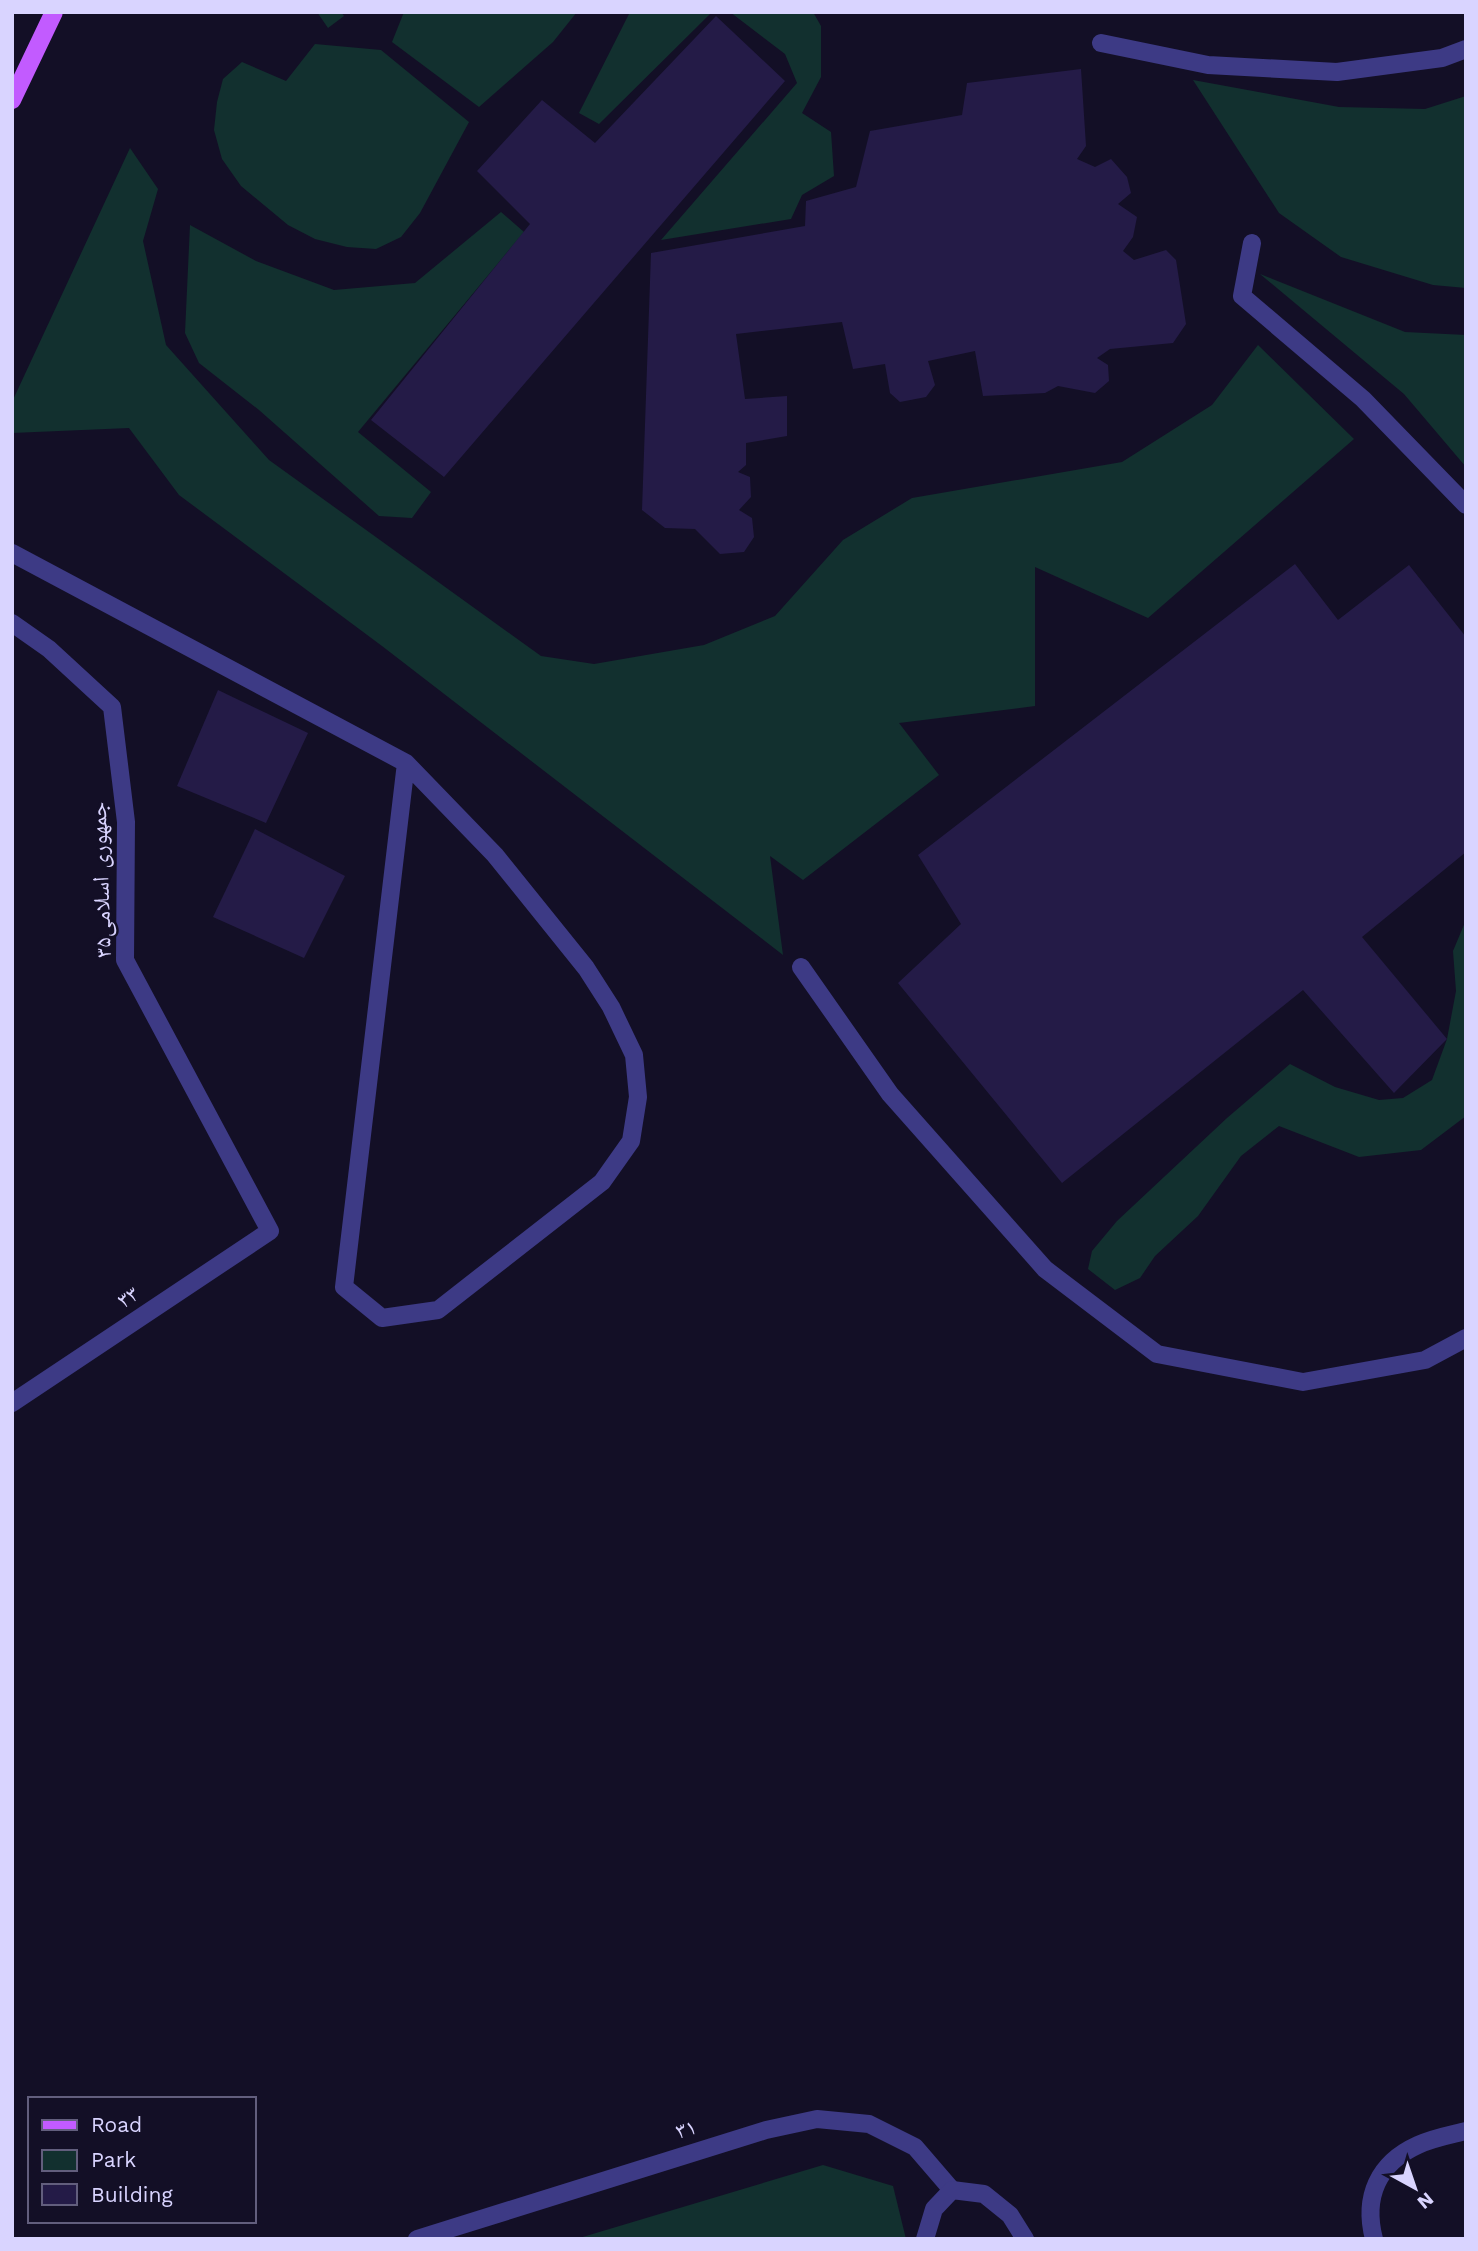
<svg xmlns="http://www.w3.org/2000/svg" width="1478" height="2251" viewBox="0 0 1478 2251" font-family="'Work Sans','Noto Naskh Arabic',sans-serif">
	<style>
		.green { fill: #12302f }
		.building { fill: #241b47 }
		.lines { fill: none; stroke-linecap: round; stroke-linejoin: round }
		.service { stroke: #3d3a85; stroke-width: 18 }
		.minor { stroke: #3d3a85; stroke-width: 18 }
		.primary { stroke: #c25bff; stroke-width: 18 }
		.labels { text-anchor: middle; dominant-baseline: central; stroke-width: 5; stroke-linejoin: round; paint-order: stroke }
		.street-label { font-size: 23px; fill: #d9d4ff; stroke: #130f26 }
	</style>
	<rect width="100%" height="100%" fill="#130f26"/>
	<g class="green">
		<path d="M317,12H341L344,16L328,28Z"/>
		<path d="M404,12H577L553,42L479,107L392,42Z"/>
		<path d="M630,12H712L599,124L579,113Z"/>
		<path d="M730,12H813L821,26V77L802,113L831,132L834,176L802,195L791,219L661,240L797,83L785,54Z"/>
		<path d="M315,44L381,50L469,122L420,213L401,237L376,249L347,247L315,239L288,225L241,186L222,159L214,130L217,102L223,79L242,62L286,81Z"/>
		<path d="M1193,80L1339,107L1425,109L1466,96V288L1433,285L1341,257L1279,213Z"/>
		<path d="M130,148L158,189L143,241L166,345L269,460L541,656L594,664L704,645L775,616L843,540L912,498L1122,462L1212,405L1258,345L1354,439L1148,618L1035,567V706L899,723L939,775L803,880L770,856L783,955L382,646L179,495L129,428L12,433V402Z"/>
		<path d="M501,212L524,232L358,432L431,492L412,518L379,516L259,410L199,363L185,333L190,225L256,261L334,290L415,283Z"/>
		<path d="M1260,274L1405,332L1466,335V467L1404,394Z"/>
		<path d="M1466,920V1116L1421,1150L1359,1157L1279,1126L1241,1156L1198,1216L1155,1256L1140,1278L1115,1290L1088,1269L1092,1251L1117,1221L1227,1118L1290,1064L1335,1087L1379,1100L1403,1098L1432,1080L1447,1039L1456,991L1453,951Z"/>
		<path d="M823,2165L893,2186L906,2239H576Z"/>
	</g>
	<g class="building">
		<path d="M716,16L785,81L444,477L371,420L530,224L477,171L542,100L595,143Z"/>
		<path d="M1081,69L1086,146L1077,159L1095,167L1111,159L1127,177L1131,193L1118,204L1137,217L1133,237L1123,251L1134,260L1166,250L1176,260L1186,324L1173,343L1110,349L1097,358L1108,365L1109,381L1095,393L1058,386L1045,393L983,396L975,351L928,361L935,385L926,397L900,402L890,393L885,364L853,369L842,322L736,334L745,399L787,396V436L746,443V465L738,472L750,477L751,497L739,510L752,518L754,537L744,552L720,554L695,529L665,528L642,510L651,253L805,226L806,201L856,187L870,131L962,115L967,83Z"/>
		<path d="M1295,564L1338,620L1409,565L1466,637V852L1362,937L1447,1039L1394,1093L1303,990L1062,1183L898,983L961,924L918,855Z"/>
		<path d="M218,690L308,733L266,823L177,786Z"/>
		<path d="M255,829L345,876L304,958L213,917Z"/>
	</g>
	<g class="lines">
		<g class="service">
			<path d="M1252,243L1242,296L1363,399L1466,505"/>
			<path d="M801,967L890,1094L1045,1269L1157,1354L1303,1382L1425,1360L1466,1338"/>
			<path d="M417,2239L766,2130L817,2119L869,2124L915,2147L952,2190"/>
			<path d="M925,2239L934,2209L952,2190L984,2194L1010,2215L1025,2239"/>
			<path d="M1374,2239C1363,2197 1378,2163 1418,2145C1433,2138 1450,2135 1466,2131"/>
		</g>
		<g class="minor">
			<path d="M1101,43L1208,65L1337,72L1442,58L1466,49"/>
			<path d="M12,553L406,763L495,855L586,968L611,1007L634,1055L638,1097L631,1141L602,1182L438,1310L382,1318L344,1287L406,763"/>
			<path d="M12,623L49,649L112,707L126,822L125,960L270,1231L12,1403"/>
		</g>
		<path class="primary" d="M12,100L54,12"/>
	</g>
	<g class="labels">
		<g class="street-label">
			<text transform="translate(101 880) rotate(-92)">جمهوری اسلامی۳۵</text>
			<text transform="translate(128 1297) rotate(-34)">۳۳</text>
			<text transform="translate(686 2129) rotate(-18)">۳۱</text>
		</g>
	</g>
	<rect width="1478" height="2251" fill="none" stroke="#d9d4ff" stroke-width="28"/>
	<rect x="28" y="2097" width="228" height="126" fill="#130f26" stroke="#625e7d" stroke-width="2"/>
	<rect x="42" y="2120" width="35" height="10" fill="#c25bff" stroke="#625e7d" stroke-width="2"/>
	<text x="91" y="2132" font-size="21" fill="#d9d4ff">Road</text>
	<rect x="42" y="2150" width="35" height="21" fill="#12302f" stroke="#625e7d" stroke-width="2"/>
	<text x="91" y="2167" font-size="21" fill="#d9d4ff">Park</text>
	<rect x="42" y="2184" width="35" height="21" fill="#241b47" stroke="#625e7d" stroke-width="2"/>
	<text x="91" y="2202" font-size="21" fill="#d9d4ff">Building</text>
	<g transform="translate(1415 2188) rotate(140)" stroke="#130f26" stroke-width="5" paint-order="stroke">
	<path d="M0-5L12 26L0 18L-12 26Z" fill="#d9d4ff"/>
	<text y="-10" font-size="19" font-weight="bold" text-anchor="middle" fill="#d9d4ff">N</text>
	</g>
</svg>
